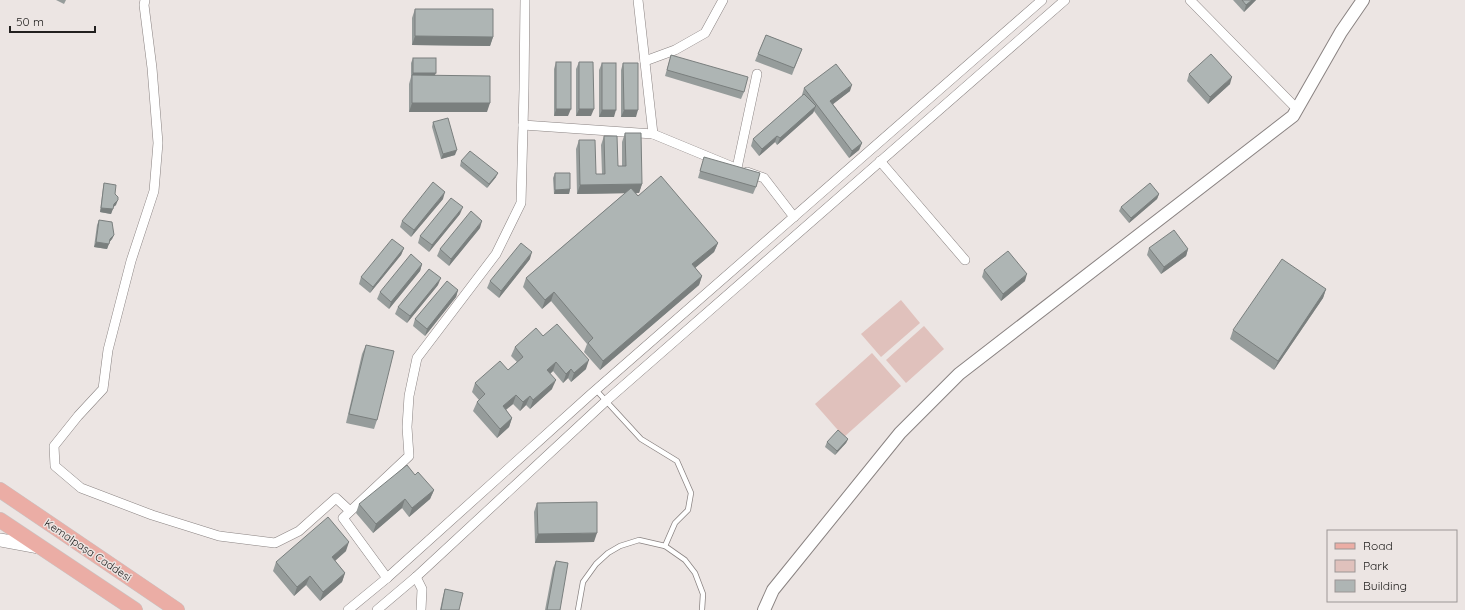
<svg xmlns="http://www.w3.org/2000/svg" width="1465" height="610" viewBox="0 0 1465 610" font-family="Quicksand,sans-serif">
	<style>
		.green { fill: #e0c1bc }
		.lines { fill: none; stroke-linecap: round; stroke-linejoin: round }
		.service-casing { stroke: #8a8382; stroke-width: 6 }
		.minor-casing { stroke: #8a8382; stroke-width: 10 }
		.tertiary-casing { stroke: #8a8382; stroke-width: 14 }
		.secondary-casing { stroke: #8a8382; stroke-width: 14 }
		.primary-casing { stroke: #c6c5c5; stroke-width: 16 }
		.service { stroke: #fff; stroke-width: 4.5 }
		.minor { stroke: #fff; stroke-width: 9 }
		.tertiary { stroke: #fff; stroke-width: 12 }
		.secondary { stroke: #fff; stroke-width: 13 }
		.primary { stroke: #ebada5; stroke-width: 15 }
		.wall { fill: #969c9b }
		.shaded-wall { fill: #7a7f7e }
		.building { fill: #aeb5b4; stroke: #7a7f7e }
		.labels { text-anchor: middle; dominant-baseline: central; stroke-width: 3; stroke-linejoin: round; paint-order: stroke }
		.street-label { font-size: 11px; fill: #22201f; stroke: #ece5e3 }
	</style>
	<rect width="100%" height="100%" fill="#ece5e3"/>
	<g class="green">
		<path d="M901,300L920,323L881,357L861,334Z"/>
		<path d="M924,326L944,349L906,383L886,360Z"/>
		<path d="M872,353L901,386L844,437L815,404Z"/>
	</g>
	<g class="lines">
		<defs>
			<g id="service">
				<path d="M596,390L641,439L677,461L691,493L688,510L675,523L665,546"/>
				<path d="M578,610L583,582L596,564L608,553L620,546L639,540L665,546L685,560L695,573L703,594L702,610"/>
			</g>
			<g id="minor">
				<path d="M145,0L144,5L152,68L158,143L154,191L131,261L108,350L103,389L78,416L54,446L55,466L81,488L152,515L219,536L275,543L299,531L336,498L350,511"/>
				<path d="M638,0L653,134L733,167"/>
				<path d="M1190,0L1297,109"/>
				<path d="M645,61L675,50L705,33L723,0"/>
				<path d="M523,125L653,134"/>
				<path d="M880,161L965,260"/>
				<path d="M737,168L757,74"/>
				<path d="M747,172L764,178L794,217"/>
				<path d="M416,577L422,589L421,610"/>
				<path d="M387,578L343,518L409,456L407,427L409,396L417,358L496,254L521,203L524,89L525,0"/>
				<path d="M348,610L387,578L590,395L1042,0"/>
				<path d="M377,610L416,577L606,401L1065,0"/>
			</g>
			<path id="tertiary" d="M764,610L773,590L900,433L959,374L1293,116L1341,32L1363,0"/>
			<path id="secondary" d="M0,540L39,547"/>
			<g id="primary">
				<path d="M0,490L177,610"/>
				<path d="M0,520L135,610"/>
			</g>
		</defs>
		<use href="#service" class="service-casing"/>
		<use href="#minor" class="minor-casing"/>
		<use href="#tertiary" class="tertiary-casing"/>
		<use href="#secondary" class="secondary-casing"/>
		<use href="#primary" class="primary-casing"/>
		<use href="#service" class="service"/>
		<use href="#minor" class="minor"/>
		<use href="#tertiary" class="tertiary"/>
		<use href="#secondary" class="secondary"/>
		<use href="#primary" class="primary"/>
	</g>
	<g class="wall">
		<path d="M56,0H66L64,4Z"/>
		<path d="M1233,0H1256L1244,12Z"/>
		<path d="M415,9L493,37L490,46L412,45V18Z"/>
		<path d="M766,35L802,49L792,75L755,61Z"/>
		<path d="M671,55L744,92L741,99L665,76Z"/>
		<path d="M413,58L435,75L487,112H409V84L411,77V63Z"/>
		<path d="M556,62L568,116H554V69Z"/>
		<path d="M579,62L591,116H576V69Z"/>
		<path d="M602,63L614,117H599V70Z"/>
		<path d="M623,63L636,117H621V70Z"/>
		<path d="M1189,74L1230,84L1208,104L1187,81Z"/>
		<path d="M804,88L850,91L833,104L862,143L859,150L849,158L814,111L813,113L777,145L775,142L759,156L751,146L753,139L802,96V95Z"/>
		<path d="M433,122L455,155L441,159L432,127Z"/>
		<path d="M625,133L642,184L639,193H636L638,196L718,243L714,252L695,268L702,276L699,285L600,370L584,352L587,344L551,301L542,309L523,287L526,278L625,193L577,194L576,149L579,140L596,174H602L601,145L604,136L618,166H622V142Z"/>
		<path d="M704,157L756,187L753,194L698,178Z"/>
		<path d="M461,161L496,177L487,188L460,166Z"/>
		<path d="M555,173L570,189L569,194H554L553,178Z"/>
		<path d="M104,183L115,194L116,205L113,207L111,214L100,212L103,188Z"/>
		<path d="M1159,194L1157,199L1129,223L1119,211L1121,207Z"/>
		<path d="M443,199L411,237L400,227L402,221Z"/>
		<path d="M460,214L429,252L418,243L420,236Z"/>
		<path d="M99,220L114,235L112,239L109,242L107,249L94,247L97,225Z"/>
		<path d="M480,228L449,266L437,256L440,249Z"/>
		<path d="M404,248L401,255L370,293L359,284L361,277Z"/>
		<path d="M1149,248L1188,249L1186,256L1161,274L1147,255Z"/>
		<path d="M530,259L499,298L487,288L490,281Z"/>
		<path d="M422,264L420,271L389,309L377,299L380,292Z"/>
		<path d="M984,270L1025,281L1001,301L982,277Z"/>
		<path d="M438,285L407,323L395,314L398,307Z"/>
		<path d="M1326,289L1323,298L1274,370L1230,339L1233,330Z"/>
		<path d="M458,290L456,297L425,336L413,326L415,319Z"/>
		<path d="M543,336L586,369L571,382L568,378L563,383L553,371L550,374L552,389L530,409L526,405L520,411L513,404L506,410L512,418L509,427L497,438L473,411L477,402L479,400L472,392L475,383L508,370L517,362L511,356L515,347Z"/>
		<path d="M366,345L377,420L374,429L346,423L362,354Z"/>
		<path d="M848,439L846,443L835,455L825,447L827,442Z"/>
		<path d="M415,475L434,490L430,499L409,517L402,508L373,533L356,513L359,504Z"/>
		<path d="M537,503L594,542L535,543L534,512Z"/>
		<path d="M346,551L335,561L345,573L342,582L320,601L306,585L294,596L273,571L276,562Z"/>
		<path d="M556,561L560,610H545L553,568Z"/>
		<path d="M445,589L459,610H440L443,596Z"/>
	</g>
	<g class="shaded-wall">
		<path d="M1252,0H1256L1244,12L1246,5Z"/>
		<path d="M415,36L493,37L490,46L412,45Z"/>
		<path d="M413,73H436L434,77L412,75L411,77Z"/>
		<path d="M1232,77L1230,84L1208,104L1210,97Z"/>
		<path d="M852,85L850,91L828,108L830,101Z"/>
		<path d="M412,103H490L487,112H409Z"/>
		<path d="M816,106L813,113L777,145L780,138Z"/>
		<path d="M556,109H571L568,116H554Z"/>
		<path d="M579,109H594L591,116H576Z"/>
		<path d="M602,110H616L614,117H599Z"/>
		<path d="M624,110H638L636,117H621Z"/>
		<path d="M777,136L775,142L759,156L762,149Z"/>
		<path d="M862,143L859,150L849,158L852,151Z"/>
		<path d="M457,150L455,155L441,159L443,154Z"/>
		<path d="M498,173L496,177L487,188L489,184Z"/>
		<path d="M642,184L639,193L577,194L580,185Z"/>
		<path d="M570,189L569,194H554L555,190Z"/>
		<path d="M445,192L443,199L411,237L414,230Z"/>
		<path d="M1159,194L1157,199L1129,223L1131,218Z"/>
		<path d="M118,200L116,205L112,208L114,204Z"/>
		<path d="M463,207L460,214L429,252L432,245Z"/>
		<path d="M101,208L113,209L111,214L100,212Z"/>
		<path d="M482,221L480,228L449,266L451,259Z"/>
		<path d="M114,235L112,239L108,244L110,239Z"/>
		<path d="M96,242L109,244L107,249L94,247Z"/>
		<path d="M718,243L714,252L689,273L692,264Z"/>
		<path d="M404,248L401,255L370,293L373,287Z"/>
		<path d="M1188,249L1186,256L1161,274L1164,267Z"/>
		<path d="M532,252L530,259L499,298L501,291Z"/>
		<path d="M422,264L420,271L389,309L391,302Z"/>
		<path d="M1027,274L1025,281L1001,301L1003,294Z"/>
		<path d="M702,276L699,285L600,370L603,361Z"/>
		<path d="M441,278L438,285L407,323L410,316Z"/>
		<path d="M1326,289L1323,298L1274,370L1278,361Z"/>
		<path d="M458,290L456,297L425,336L427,329Z"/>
		<path d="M554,292L551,301L542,309L545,300Z"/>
		<path d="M589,360L586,369L571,382L574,373Z"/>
		<path d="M556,362L553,371L544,379L547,370Z"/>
		<path d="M571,369L568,378L563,383L566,374Z"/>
		<path d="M556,380L552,389L530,409L533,400Z"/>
		<path d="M516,395L513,404L499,415L503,406Z"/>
		<path d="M530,396L526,405L520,411L523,402Z"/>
		<path d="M512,418L509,427L497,438L500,429Z"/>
		<path d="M848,439L846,443L835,455L837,451Z"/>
		<path d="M434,490L430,499L409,517L412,508Z"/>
		<path d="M405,499L402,508L373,533L376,524Z"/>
		<path d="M597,533L594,542L535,543L538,534Z"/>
		<path d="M349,542L346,551L329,566L332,557Z"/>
		<path d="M345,573L342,582L320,601L323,592Z"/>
		<path d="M310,576L306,585L294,596L297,587Z"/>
	</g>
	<g class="building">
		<path d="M1242,0H1252L1246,5Z"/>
		<path d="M415,9H493V37L415,36Z"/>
		<path d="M766,35L802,49L794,68L758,54Z"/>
		<path d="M1211,54L1232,77L1210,97L1189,74Z"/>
		<path d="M671,55L748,77L744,92L667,70Z"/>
		<rect x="413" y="58" width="23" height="15"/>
		<rect x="556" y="62" width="15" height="47"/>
		<path d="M579,62H593L594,109H579Z"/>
		<rect x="602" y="63" width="14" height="47"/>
		<path d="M623,63H638V110H624Z"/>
		<path d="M836,64L852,85L830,101L862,143L852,151L804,88Z"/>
		<path d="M412,75L490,76V103H412Z"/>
		<path d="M804,94L816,106L780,138L777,136L762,149L753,139Z"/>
		<path d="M448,118L457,150L443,154L433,122Z"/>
		<path d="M625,133H641L642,184L580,185L579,140H595L596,174H605L604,136H617L618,166H626Z"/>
		<path d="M470,151L498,173L489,184L461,161Z"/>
		<path d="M704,157L760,173L756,187L700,171Z"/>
		<path d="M555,173H570V189L555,190Z"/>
		<path d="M661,176L718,243L692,264L702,276L603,361L588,343L593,338L554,292L545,300L526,278L631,188L638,196Z"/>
		<path d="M433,182L445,192L414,230L402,221Z"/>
		<path d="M104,183L116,185L115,194L118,197V200L114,204L113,209L101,208Z"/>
		<path d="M1150,183L1159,194L1131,218L1121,207Z"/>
		<path d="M451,198L463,207L432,245L420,236Z"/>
		<path d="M471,211L482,221L451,259L440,249Z"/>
		<path d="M99,220L112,222L114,235L110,239L109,244L96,242Z"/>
		<path d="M1174,230L1188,249L1164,267L1149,248Z"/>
		<path d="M392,239L404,248L373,287L361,277Z"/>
		<path d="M521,243L532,252L501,291L490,281Z"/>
		<path d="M1008,251L1027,274L1003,294L984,270Z"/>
		<path d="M411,254L422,264L391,302L380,292Z"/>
		<path d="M1282,259L1326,289L1278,361L1233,330Z"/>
		<path d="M429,269L441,278L410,316L398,307Z"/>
		<path d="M447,281L458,290L427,329L415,319Z"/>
		<path d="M557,324L589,360L574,373L571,369L566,374L556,362L547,370L556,380L533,400L530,396L523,402L516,395L503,406L512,418L500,429L477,402L485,394L475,383L500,361L508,370L523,357L515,347L536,328L543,336Z"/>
		<path d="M366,345L394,351L377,420L349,414Z"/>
		<path d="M838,430L848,439L837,451L827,442Z"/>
		<path d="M407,465L415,475L418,472L434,490L412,508L405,499L376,524L359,504Z"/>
		<path d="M597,502V533L538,534L537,503Z"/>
		<path d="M328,517L349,542L332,557L345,573L323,592L310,576L297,587L276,562Z"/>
		<path d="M556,561L568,563L560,610H547Z"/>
		<path d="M445,589L463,593L459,610H441Z"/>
	</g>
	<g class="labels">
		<g class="street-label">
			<text transform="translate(88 550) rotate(34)">Kemalpaşa Caddesi</text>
		</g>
	</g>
	<rect x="1327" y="530" width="130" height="72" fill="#ece5e3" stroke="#9b9695"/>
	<rect x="1335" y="543" width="20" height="6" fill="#ebada5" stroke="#9b9695"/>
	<text x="1363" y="550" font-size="12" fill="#22201f">Road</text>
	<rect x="1335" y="560" width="20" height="12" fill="#e0c1bc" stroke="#9b9695"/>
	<text x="1363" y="570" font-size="12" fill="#22201f">Park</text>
	<rect x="1335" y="580" width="20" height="12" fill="#aeb5b4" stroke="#9b9695"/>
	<text x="1363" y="590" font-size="12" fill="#22201f">Building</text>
	<path d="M10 26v6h85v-6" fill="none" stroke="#22201f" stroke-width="2"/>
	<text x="16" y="26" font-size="12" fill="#22201f" stroke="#ece5e3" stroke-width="3" paint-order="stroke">50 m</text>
</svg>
